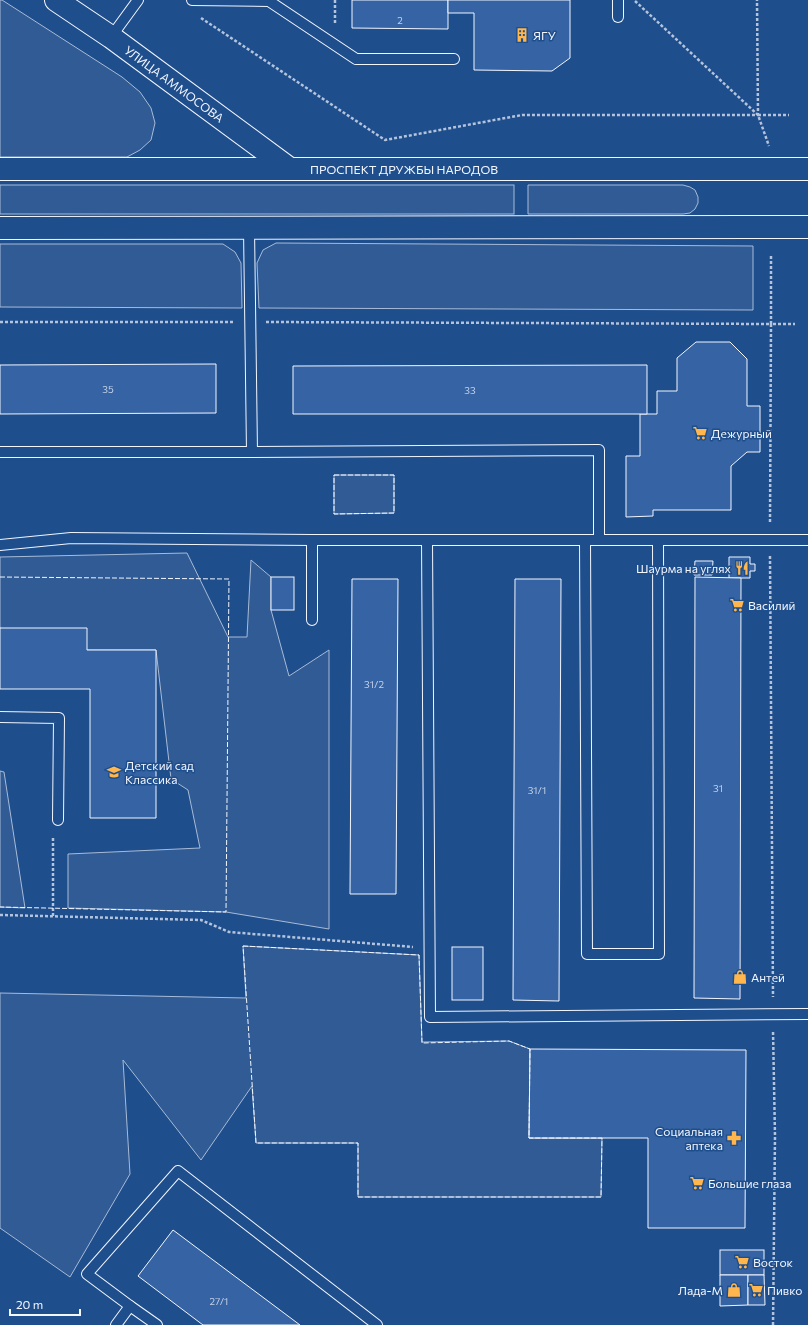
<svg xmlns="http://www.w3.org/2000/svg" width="808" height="1325" viewBox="0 0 808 1325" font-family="Commissioner,sans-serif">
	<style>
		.built { fill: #305b95; stroke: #a8bbd7 }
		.building { fill: #3563a3; stroke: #f2f6ff }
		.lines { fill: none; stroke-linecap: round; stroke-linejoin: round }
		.service-casing { stroke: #f2f6ff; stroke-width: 12 }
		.tertiary-casing { stroke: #f2f6ff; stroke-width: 24 }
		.path { stroke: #b3c4dc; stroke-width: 2.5; stroke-dasharray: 3 2; stroke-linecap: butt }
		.service { stroke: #1f4e8c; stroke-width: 10 }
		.tertiary { stroke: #1f4e8c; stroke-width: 22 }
		.fence { stroke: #f2f6ff; stroke-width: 1; stroke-dasharray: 5 2; stroke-linecap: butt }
		.labels { text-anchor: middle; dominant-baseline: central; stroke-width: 3; stroke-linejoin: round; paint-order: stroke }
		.number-label { font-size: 10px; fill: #c3d1e8 }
		.poi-label { font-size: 12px; fill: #f2f6ff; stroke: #1f4e8c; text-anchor: start }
		.street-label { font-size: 12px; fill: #f2f6ff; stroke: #1f4e8c }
	</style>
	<rect width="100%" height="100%" fill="#1f4e8c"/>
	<g class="built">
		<path d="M0,0H2L122,77L140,92L151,108L155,123L151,140L140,150L127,157H0Z"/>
		<rect x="0" y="185" width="514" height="29"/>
		<path d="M528,185H683L690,187L695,190L698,197V203L695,209L690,213L683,214H528Z"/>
		<path d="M276,243L753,246V310L259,308L257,263L263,250Z"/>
		<path d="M0,244H223L235,252L241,263L242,308L0,307Z"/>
		<path d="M334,475H394V513L334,514Z"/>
		<path d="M187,553L228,637H247L251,560L271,577V610L289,676L329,650V929L226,912L68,908V854L200,848L188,790L171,779L156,650H87L0,628V557Z"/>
		<path d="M0,771L4,772L25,908L0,907Z"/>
		<path d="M243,946L419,955L422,1042L509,1041L530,1049L529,1138H602L601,1197H358V1143H256L252,1086L201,1160L123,1060L130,1174L70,1277L0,1228V993L246,998Z"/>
	</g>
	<g class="building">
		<path d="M352,0H448V29L352,28Z"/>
		<path d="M448,0H570V58L552,71L474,70V13H448Z"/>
		<path d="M696,342H730L747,359V406H760V452H747L731,466V510H653V516L626,517V456H640V414H657V391H677V358Z"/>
		<path d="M216,364V413L0,414V365Z"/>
		<path d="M647,365V414H293V366Z"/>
		<path d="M729,557H750V564H755V571H750V578H729Z"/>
		<path d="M695,561H713L712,575H694Z"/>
		<rect x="271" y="577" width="23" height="33"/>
		<path d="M695,577L741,578L740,999L694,998Z"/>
		<path d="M352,579H398L396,894H350Z"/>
		<path d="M515,579H561L559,1001L513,1000Z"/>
		<path d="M0,628H87V650H156V818H90V689H0Z"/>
		<rect x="452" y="947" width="31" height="53"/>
		<path d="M530,1049L746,1050L745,1228H648V1138H529Z"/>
		<path d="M173,1230L300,1325H203L138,1276Z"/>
		<rect x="720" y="1250" width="44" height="25"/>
		<path d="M720,1275H748V1305L720,1306Z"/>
		<path d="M748,1275H764L765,1305H748Z"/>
	</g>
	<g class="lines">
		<defs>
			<g id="service">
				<path d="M192,0L269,1L356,59H454"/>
				<path d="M618,0V17"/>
				<path d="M111,37L138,0"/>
				<path d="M249,228L252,452"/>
				<path d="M0,452H252L599,450V540"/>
				<path d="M585,540L587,954H659L658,540"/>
				<path d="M808,540H427L430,1017L808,1014"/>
				<path d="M0,545L71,538L312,540"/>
				<path d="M312,620V540H427"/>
				<path d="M0,717L59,718L58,820"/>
				<path d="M130,1306L157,1325"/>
				<path d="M116,1325L130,1306L87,1274L178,1171L377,1325"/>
			</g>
			<g id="tertiary">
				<path id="s1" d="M56,0L111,37L290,169"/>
				<path id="s2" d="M0,169H808"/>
				<path d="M0,228L808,227"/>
			</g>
		</defs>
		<use href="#service" class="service-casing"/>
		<use href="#tertiary" class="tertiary-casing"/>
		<g class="path">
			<path d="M335,0V24"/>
			<path d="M635,1L758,115L769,146"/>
			<path d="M201,18L385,140L522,115H758L757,0"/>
			<path d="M758,115H789"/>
			<path d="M771,256V324H795"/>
			<path d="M0,322H234"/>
			<path d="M266,322L771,324L770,523"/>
			<path d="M770,556L773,997"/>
			<path d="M0,915L201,920L229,932L413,947"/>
			<path d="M53,916V836"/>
			<path d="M773,1325L775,1136L773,1030"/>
		</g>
		<use href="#service" class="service"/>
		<use href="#tertiary" class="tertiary"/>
		<g class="fence">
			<path d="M334,475H394V513L334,514Z"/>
			<path d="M0,577L229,579L226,912L0,907"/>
			<path d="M243,946L419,955L422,1043L509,1041L530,1049L529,1138H602L601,1197H358V1143H256Z"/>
		</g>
	</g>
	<defs>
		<symbol id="building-bare" viewBox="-9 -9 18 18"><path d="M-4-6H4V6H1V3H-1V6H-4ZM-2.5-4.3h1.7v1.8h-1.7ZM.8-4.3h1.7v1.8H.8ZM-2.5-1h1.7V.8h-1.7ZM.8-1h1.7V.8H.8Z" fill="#ffb74d" stroke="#1f4e8c" stroke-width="2.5" paint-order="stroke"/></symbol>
		<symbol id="supermarket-bare" viewBox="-9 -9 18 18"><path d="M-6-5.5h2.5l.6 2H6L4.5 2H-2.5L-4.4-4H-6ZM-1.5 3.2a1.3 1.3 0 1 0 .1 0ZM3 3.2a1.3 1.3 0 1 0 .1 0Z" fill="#ffb74d" stroke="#1f4e8c" stroke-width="2.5" paint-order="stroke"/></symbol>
		<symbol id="restaurant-bare" viewBox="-9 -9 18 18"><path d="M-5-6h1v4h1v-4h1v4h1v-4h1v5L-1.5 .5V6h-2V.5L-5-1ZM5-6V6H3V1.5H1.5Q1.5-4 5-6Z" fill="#ffb74d" stroke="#1f4e8c" stroke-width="2.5" paint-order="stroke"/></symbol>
		<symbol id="school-bare" viewBox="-9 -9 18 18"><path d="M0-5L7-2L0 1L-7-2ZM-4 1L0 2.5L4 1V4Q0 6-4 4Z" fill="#ffb74d" stroke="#1f4e8c" stroke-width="2.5" paint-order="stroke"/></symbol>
		<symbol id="shop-bare" viewBox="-9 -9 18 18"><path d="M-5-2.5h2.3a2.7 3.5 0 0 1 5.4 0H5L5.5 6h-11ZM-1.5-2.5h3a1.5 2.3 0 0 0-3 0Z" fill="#ffb74d" stroke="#1f4e8c" stroke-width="2.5" paint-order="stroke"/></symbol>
		<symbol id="pharmacy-bare" viewBox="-9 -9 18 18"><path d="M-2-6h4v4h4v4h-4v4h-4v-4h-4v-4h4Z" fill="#ffb74d" stroke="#1f4e8c" stroke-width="2.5" paint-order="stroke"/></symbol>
	</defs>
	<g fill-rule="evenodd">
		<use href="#building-bare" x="512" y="25" width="20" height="20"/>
		<use href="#supermarket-bare" x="690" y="423" width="20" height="20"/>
		<use href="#restaurant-bare" x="732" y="558" width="20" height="20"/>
		<use href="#supermarket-bare" x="727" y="595" width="20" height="20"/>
		<use href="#school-bare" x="104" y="762" width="20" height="20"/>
		<use href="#shop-bare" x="730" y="967" width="20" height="20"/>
		<use href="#pharmacy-bare" x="724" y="1128" width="20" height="20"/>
		<use href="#supermarket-bare" x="687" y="1173" width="20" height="20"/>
		<use href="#supermarket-bare" x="732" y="1252" width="20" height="20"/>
		<use href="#shop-bare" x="724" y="1280" width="20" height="20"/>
		<use href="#supermarket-bare" x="746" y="1280" width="20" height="20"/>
	</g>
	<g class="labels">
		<g class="number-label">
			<text x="400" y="20">2</text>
			<text x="108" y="389">35</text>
			<text x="470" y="390">33</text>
			<text x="374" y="684">31/2</text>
			<text x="718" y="788">31</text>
			<text x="537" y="790">31/1</text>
			<text x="219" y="1301">27/1</text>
		</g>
		<g class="poi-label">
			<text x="533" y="35">ЯГУ</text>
			<text x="711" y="433">Дежурный</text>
			<text x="731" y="568" text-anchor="end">Шаурма на углях</text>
			<text x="748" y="605">Василий</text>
			<text x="125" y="765">Детский сад<tspan x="125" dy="14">Классика</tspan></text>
			<text x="751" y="977">Антей</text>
			<text x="723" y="1131" text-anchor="end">Социальная<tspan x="723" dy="14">аптека</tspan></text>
			<text x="708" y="1183">Большие глаза</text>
			<text x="753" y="1262">Восток</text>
			<text x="723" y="1290" text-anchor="end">Лада-М</text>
			<text x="767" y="1290">Пивко</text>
		</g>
		<g class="street-label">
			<text stroke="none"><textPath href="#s1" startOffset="145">УЛИЦА АММОСОВА</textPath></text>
			<text stroke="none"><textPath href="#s2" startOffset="404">ПРОСПЕКТ ДРУЖБЫ НАРОДОВ</textPath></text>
		</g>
	</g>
	<path d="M10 1309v6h70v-6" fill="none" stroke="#f2f6ff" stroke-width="2"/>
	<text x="16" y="1309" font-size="12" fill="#f2f6ff" stroke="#1f4e8c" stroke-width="3" paint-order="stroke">20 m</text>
</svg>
